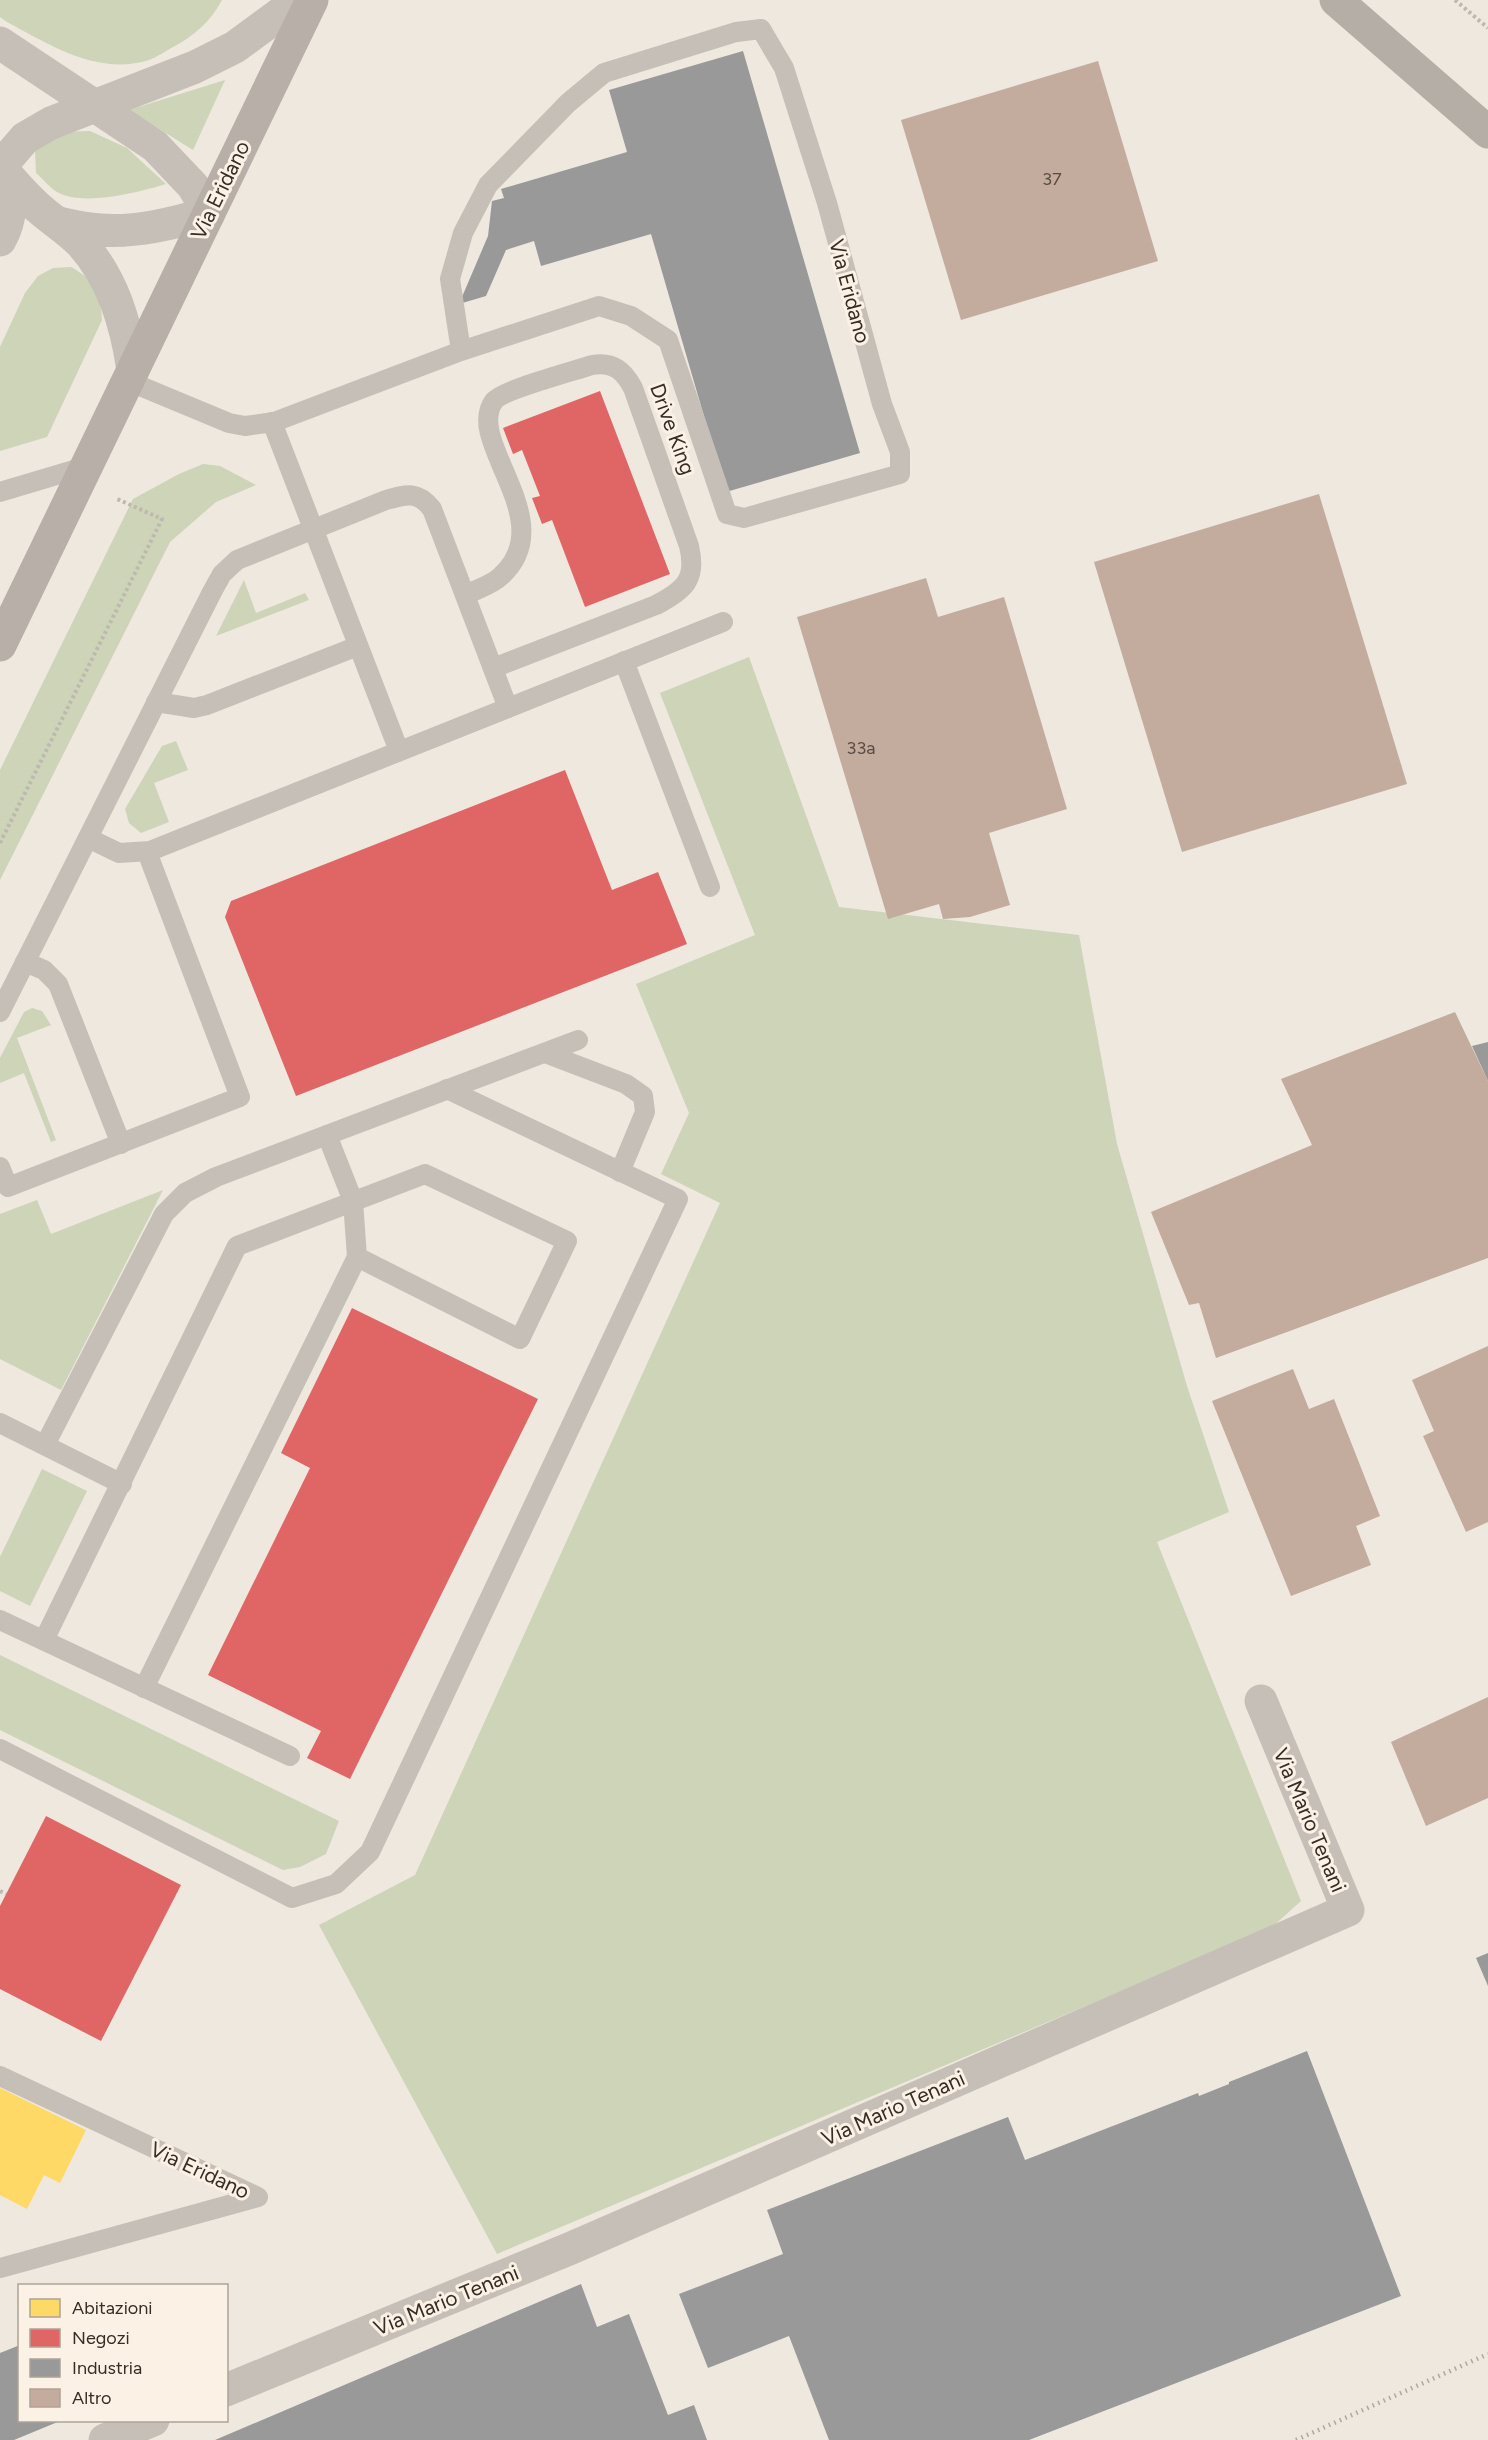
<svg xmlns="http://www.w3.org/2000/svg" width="1488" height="2440" viewBox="0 0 1488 2440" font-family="Figtree,sans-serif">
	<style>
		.green { fill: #cdd4b7 }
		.homes { fill: #ffd966 }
		.shops { fill: #e06666 }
		.industry { fill: #999 }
		.building { fill: #c3ac9e }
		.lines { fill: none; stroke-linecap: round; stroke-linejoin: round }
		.path { stroke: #bfb8b0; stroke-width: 4; stroke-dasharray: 3 3; stroke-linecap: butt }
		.service { stroke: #c6bfb8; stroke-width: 20 }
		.minor { stroke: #c6bfb8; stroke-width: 33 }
		.secondary { stroke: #b7afa8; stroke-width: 33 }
		.primary { stroke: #b5aea7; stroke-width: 33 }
		.rail { stroke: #aea8a2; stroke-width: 4.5; stroke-dasharray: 1.5 4.5; stroke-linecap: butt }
		.labels { text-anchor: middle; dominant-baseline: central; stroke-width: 6; stroke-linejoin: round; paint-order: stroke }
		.number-label { font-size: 18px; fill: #5a4c44 }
		.street-label { font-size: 21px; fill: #372c26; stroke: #fbf2e5 }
	</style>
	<rect width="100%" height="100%" fill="#eee8de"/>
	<g class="green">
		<path d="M0,0H222C211,21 194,36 173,47C166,51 157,57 149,60C98,76 50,45 7,22L0,17Z"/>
		<path d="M225,80L193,150L129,110Z"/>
		<path d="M90,131L127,148L166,184C139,192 83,207 57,192C49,187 43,179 36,173L35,150L61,132Z"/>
		<path d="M71,267C96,281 100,292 102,320L47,437L0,451V347L25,293L38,276L53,268Z"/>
		<path d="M203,464L220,466L256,485L216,502L170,542L0,880V770L133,499L179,474Z"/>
		<path d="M244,580L256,613L305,593L309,600L216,636Z"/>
		<path d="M749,657L839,907L1079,935L1117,1144L1187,1386L1229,1512L1157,1542L1301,1901L1271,1928L497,2254L319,1925L415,1875L720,1203L661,1174L689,1113L636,984L755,935L660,693Z"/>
		<path d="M176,741L188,770L154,783L169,822L141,833L129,823L125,809L162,746Z"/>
		<path d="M32,1008L42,1011L51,1025L17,1038L56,1140L51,1142L24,1073L0,1083V1058L24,1012Z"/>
		<path d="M163,1190L61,1390L0,1359V1214L37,1200L51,1234Z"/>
		<path d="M42,1469L87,1491L30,1606L0,1591V1557Z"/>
		<path d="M0,1655L339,1821L326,1854L300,1867L283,1870L0,1730Z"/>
	</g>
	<path class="homes" d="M0,2088L86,2130L60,2183L44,2175L27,2209L0,2195Z"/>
	<g class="shops">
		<path d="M600,391L670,574L585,607L552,520L542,524L532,498L540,496L522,450L513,454L503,428Z"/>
		<path d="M565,770L612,890L658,872L687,944L296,1096L225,917L231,901Z"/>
		<path d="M352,1308L538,1399L350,1779L307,1758L321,1731L208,1675L310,1468L281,1453Z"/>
		<path d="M46,1816L181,1885L101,2041L0,1989V1906Z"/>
	</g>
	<g class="industry">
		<path d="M743,51L860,453L726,492L651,234L541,266L534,241L506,250L486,296L459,304L488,236L492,201L504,198L501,189L627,152L609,90Z"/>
		<path d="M1488,1042V1081L1472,1046Z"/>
		<path d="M1488,1953V1986L1476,1958Z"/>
		<path d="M1307,2051L1401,2296L1029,2440H829L789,2336L708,2368L679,2294L783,2254L767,2210L1008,2117L1025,2160L1198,2093L1199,2096L1229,2084V2082Z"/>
		<path d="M581,2284L597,2327L629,2314L668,2415L694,2405L707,2440H215Z"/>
		<path d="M20,2345V2420L60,2421L14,2440H0V2353Z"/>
	</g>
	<g class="building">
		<path d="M1098,61L1158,261L961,320L901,120Z"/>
		<path d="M1319,494L1407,784L1182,852L1094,562Z"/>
		<path d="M926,578L938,617L1004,597L1067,809L989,833L1010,905L970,917L943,919L939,904L888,919L797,617Z"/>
		<path d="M1455,1012L1488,1081V1258L1216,1358L1199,1303L1189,1305L1151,1212L1312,1145L1281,1079Z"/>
		<path d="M1488,1346V1522L1466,1532L1423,1436L1434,1431L1412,1380Z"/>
		<path d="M1293,1369L1309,1409L1334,1399L1380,1516L1356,1526L1371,1565L1291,1596L1212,1401Z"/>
		<path d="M1488,1697V1798L1426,1826L1391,1742Z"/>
	</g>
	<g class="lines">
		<g class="path">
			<path d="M1455,0L1488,28"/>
			<path d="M0,843L162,519L115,498"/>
			<path d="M0,1891L6,1894"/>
		</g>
		<g class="service">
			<path d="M128,381L229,423L245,426L274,422L461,351L599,306L631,316L668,340L727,514L744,518L900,474V452L882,404L827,203L784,68L761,29L736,32L604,73L568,103L488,185L463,233L450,279L461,351"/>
			<path d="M272,422L399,751"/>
			<path d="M0,492L87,466"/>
			<path d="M465,595C477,589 492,585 501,576C562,521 464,441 494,401C502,390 574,371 592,365C613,361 624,371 633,388L689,546C697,579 685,590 656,605L493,668"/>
			<path d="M624,661L710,887"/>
			<path d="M156,702L194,708L207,705L358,646"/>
			<path d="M88,838L119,853L150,851L723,622"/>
			<path d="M25,962L44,970L58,984L121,1144"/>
			<path d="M0,1012L212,592L222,574L237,560L386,500C407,494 418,491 432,509L508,708"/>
			<path d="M545,1053L626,1084L643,1096L645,1112L620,1172"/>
			<path d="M0,1167L8,1187L240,1097L147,852"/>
			<path d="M0,1423L122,1484"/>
			<path d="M45,1445L164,1214L185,1193L216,1177L578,1040"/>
			<path d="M0,1620L290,1756"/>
			<path d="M44,1640L237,1246L425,1174L567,1241L520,1339L357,1257L353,1201L327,1135"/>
			<path d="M144,1688L357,1257"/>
			<path d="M0,1749L292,1898L336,1884L370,1852L678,1199L447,1089"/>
			<path d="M0,2076L258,2197L0,2268"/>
		</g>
		<g class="minor">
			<path d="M0,43L155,146L193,186L209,213C175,223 136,233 100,230C86,229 72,226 59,223"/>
			<path d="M0,167L25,138L51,123L195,67L235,47L299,0"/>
			<path d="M0,167C13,182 26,198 42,211C55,222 69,231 81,243C113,279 126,323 133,370"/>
			<path d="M0,240C15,213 9,198 0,170"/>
			<path d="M226,2390L569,2249L1348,1910L1261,1701"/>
			<path d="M105,2440L153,2420"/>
		</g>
		<path class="secondary" d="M0,645L312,0"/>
		<path class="primary" d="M1336,0L1488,132"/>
		<path class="rail" d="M1296,2440L1488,2354"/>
	</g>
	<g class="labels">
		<g class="number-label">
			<text x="1052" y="179">37</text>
			<text x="861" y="748">33a</text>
		</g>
		<g class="street-label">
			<text transform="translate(220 190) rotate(-64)">Via Eridano</text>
			<text transform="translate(850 291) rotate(75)">Via Eridano</text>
			<text transform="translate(673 429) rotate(70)">Drive King</text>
			<text transform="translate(1310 1820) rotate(67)">Via Mario Tenani</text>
			<text transform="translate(893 2108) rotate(-24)">Via Mario Tenani</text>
			<text transform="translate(200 2170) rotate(25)">Via Eridano</text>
			<text transform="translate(446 2300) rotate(-22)">Via Mario Tenani</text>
		</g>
	</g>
	<rect x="18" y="2284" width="210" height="138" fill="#fbf2e5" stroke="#ada399" stroke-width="1.5"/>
	<rect x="30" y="2299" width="30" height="18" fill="#ffd966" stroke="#ada399" stroke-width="1.5"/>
	<text x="72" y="2314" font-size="18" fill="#372c26">Abitazioni</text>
	<rect x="30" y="2329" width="30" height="18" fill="#e06666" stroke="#ada399" stroke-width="1.5"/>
	<text x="72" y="2344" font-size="18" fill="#372c26">Negozi</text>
	<rect x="30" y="2359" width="30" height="18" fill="#999999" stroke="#ada399" stroke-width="1.5"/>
	<text x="72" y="2374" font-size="18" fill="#372c26">Industria</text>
	<rect x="30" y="2389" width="30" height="18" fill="#c3ac9e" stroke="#ada399" stroke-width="1.5"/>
	<text x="72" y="2404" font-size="18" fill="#372c26">Altro</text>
</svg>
